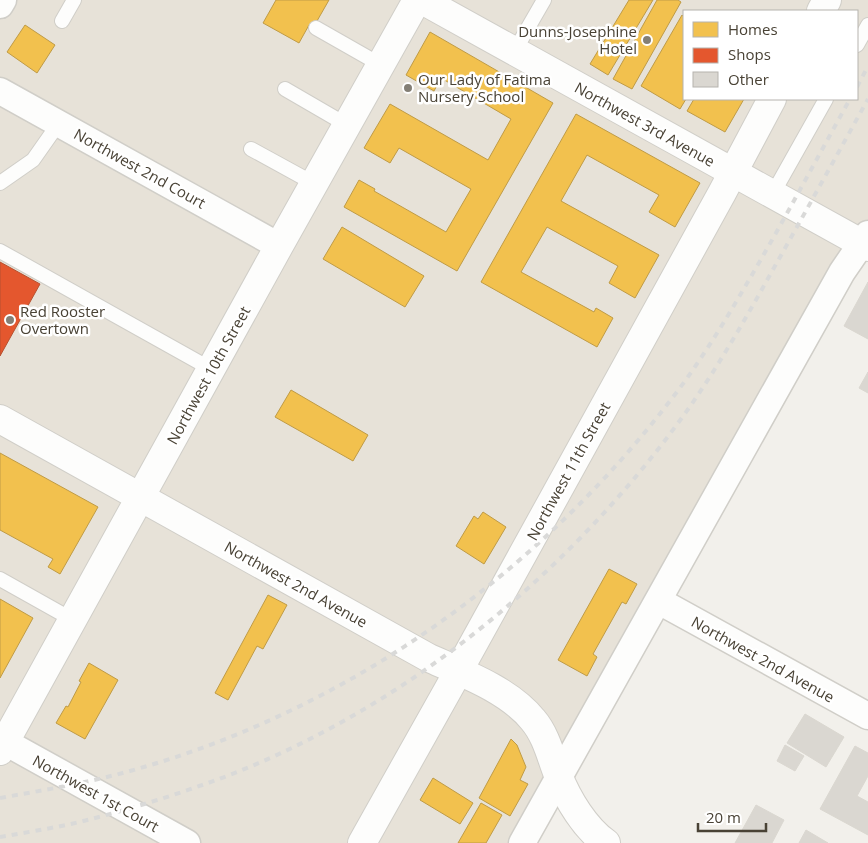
<svg xmlns="http://www.w3.org/2000/svg" width="868" height="843" viewBox="0 0 868 843" font-family="'Open Sans',sans-serif">
	<style>
		.residential { fill: #e7e2d8; fill-rule: evenodd }
		.homes { fill: #f2c14e; stroke: #bf9b46 }
		.shops { fill: #e4572e; stroke: #b65130 }
		.building { fill: #dad7d1; stroke: #dad7d0 }
		.lines { fill: none; stroke-linecap: round; stroke-linejoin: round }
		.service-casing { stroke: #d0cec8; stroke-width: 16 }
		.minor-casing { stroke: #d0cec8; stroke-width: 29 }
		.tertiary-casing { stroke: #d0cec8; stroke-width: 30 }
		.service { stroke: #fdfdfc; stroke-width: 14 }
		.minor { stroke: #fdfdfc; stroke-width: 26 }
		.tertiary { stroke: #fdfdfc; stroke-width: 28 }
		.rail { stroke: #d9d9d8; stroke-width: 4; stroke-dasharray: 6 6; stroke-linecap: butt }
		.poi-dot { fill: #847f75; stroke: #fff; stroke-width: 2 }
		.labels { text-anchor: middle; dominant-baseline: central; stroke-width: 5; stroke-linejoin: round; paint-order: stroke }
		.poi-label { font-size: 15px; fill: #494235; stroke: #fff; text-anchor: start }
		.street-label { font-size: 15px; fill: #494235; stroke: #fff }
	</style>
	<rect width="100%" height="100%" fill="#f2f0eb"/>
	<path class="residential" d="M0,0H868V248L524,843H0ZM684,11H857V99H684Z"/>
	<g class="homes">
		<path d="M276,0H329L313,28L309,25L299,43L263,23Z"/>
		<path d="M629,0H653L608,75L590,64Z"/>
		<path d="M657,0H678L681,2L632,89L613,79Z"/>
		<path d="M682,15L684,17V99H686L680,109L641,86Z"/>
		<path d="M25,25L55,45L37,73L7,52Z"/>
		<path d="M430,32L553,103L457,271L344,207L359,180L375,189L374,191L446,232L471,189L399,148L390,163L364,148L390,104L488,160L511,119L441,78L434,91L406,75Z"/>
		<path d="M694,99H744L725,132L687,111Z"/>
		<path d="M576,114L700,183L675,227L649,212L659,195L587,155L561,201L659,255L635,298L609,283L618,266L547,227L521,272L594,312L596,308L613,318L597,347L481,282Z"/>
		<path d="M342,227L424,276L405,307L323,259Z"/>
		<path d="M291,390L368,435L353,461L275,417Z"/>
		<path d="M0,453L98,507L60,574L48,567L53,559L0,530Z"/>
		<path d="M483,512L506,527L484,564L456,546L474,516L478,519Z"/>
		<path d="M609,569L637,584L626,604L622,602L593,654L597,657L587,676L558,660Z"/>
		<path d="M268,595L287,605L263,649L257,646L228,700L215,693Z"/>
		<path d="M0,599L33,618L0,678Z"/>
		<path d="M89,663L118,680L85,739L56,723L66,706L68,707L81,682L79,681Z"/>
		<path d="M511,739L517,745L526,767L520,780L528,784L510,816L479,798Z"/>
		<path d="M433,778L473,803L460,824L420,800Z"/>
		<path d="M481,803L502,815L486,843H458Z"/>
	</g>
	<path class="shops" d="M0,262L40,284L0,356Z"/>
	<g class="building">
		<path d="M868,282V339L844,326Z"/>
		<path d="M868,372V393L859,388Z"/>
		<path d="M805,714L844,737L826,767L787,743Z"/>
		<path d="M785,745L804,756L795,771L777,761Z"/>
		<path d="M855,746L868,753V776L857,796L868,802V835L820,809Z"/>
		<path d="M756,805L784,820L772,843H735Z"/>
		<path d="M806,830L828,843H799Z"/>
	</g>
	<g class="lines">
		<defs>
			<g id="service">
				<path d="M62,21L74,0"/>
				<path d="M316,28L381,65"/>
				<path d="M857,45L868,25"/>
				<path d="M514,52L544,0"/>
				<path d="M285,89L347,125"/>
				<path d="M251,149L315,184"/>
				<path d="M0,183L33,160L59,123"/>
				<path d="M772,195L826,99"/>
				<path d="M0,251L211,369"/>
				<path d="M0,579L73,620"/>
			</g>
			<g id="minor">
				<path d="M0,5L3,0"/>
				<path d="M0,91L279,246"/>
				<path d="M659,601L868,716"/>
				<path d="M5,742L187,843"/>
				<path d="M522,843L842,272L868,234"/>
			</g>
			<g id="tertiary">
				<path d="M422,0L868,247"/>
				<path d="M821,11L827,0"/>
				<path d="M0,419L429,658C463,673 509,690 533,720C546,735 551,757 558,775C568,800 585,828 606,843"/>
				<path d="M0,751L279,246L417,0"/>
				<path d="M362,843L449,688L722,193L772,99"/>
			</g>
		</defs>
		<use href="#service" class="service-casing"/>
		<use href="#minor" class="minor-casing"/>
		<use href="#tertiary" class="tertiary-casing"/>
		<use href="#service" class="service"/>
		<use href="#minor" class="minor"/>
		<use href="#tertiary" class="tertiary"/>
		<g class="rail">
			<path d="M857,87L868,66"/>
			<path d="M0,798C44,790 87,783 130,771C343,712 531,579 666,406C702,361 731,311 760,261C791,207 820,153 850,99"/>
			<path d="M0,837C23,833 47,829 71,824C117,813 163,799 208,783C396,716 564,579 681,419C716,371 746,318 775,266C806,211 837,155 868,99"/>
		</g>
	</g>
	<g class="poi-dot">
		<circle cx="647" cy="40" r="5"/>
		<circle cx="408" cy="88" r="5"/>
		<circle cx="10" cy="320" r="5"/>
	</g>
	<g class="labels">
		<g class="poi-label">
			<text x="637" y="31" text-anchor="end">Dunns-Josephine<tspan x="637" dy="17">Hotel</tspan></text>
			<text x="418" y="79">Our Lady of Fatima<tspan x="418" dy="17">Nursery School</tspan></text>
			<text x="20" y="311">Red Rooster<tspan x="20" dy="17">Overtown</tspan></text>
		</g>
		<g class="street-label">
			<text transform="translate(645 124) rotate(29)">Northwest 3rd Avenue</text>
			<text transform="translate(140 168) rotate(29)">Northwest 2nd Court</text>
			<text transform="translate(208 375) rotate(-61)">Northwest 10th Street</text>
			<text transform="translate(568 471) rotate(-61)">Northwest 11th Street</text>
			<text transform="translate(296 584) rotate(29)">Northwest 2nd Avenue</text>
			<text transform="translate(763 659) rotate(29)">Northwest 2nd Avenue</text>
			<text transform="translate(96 793) rotate(29)">Northwest 1st Court</text>
		</g>
	</g>
	<rect x="683" y="10" width="175" height="90" fill="#ffffff" stroke="#b6b3ae"/>
	<rect x="693" y="22" width="25" height="15" fill="#f2c14e" stroke="#b6b3ae"/>
	<text x="728" y="35" font-size="15" fill="#494235">Homes</text>
	<rect x="693" y="48" width="25" height="15" fill="#e4572e" stroke="#b6b3ae"/>
	<text x="728" y="60" font-size="15" fill="#494235">Shops</text>
	<rect x="693" y="72" width="25" height="15" fill="#dad7d1" stroke="#b6b3ae"/>
	<text x="728" y="85" font-size="15" fill="#494235">Other</text>
	<path d="M698 823v8h68v-8" fill="none" stroke="#494235" stroke-width="2.5"/>
	<text x="706" y="823" font-size="15" fill="#494235" stroke="#ffffff" stroke-width="4" paint-order="stroke">20 m</text>
</svg>
